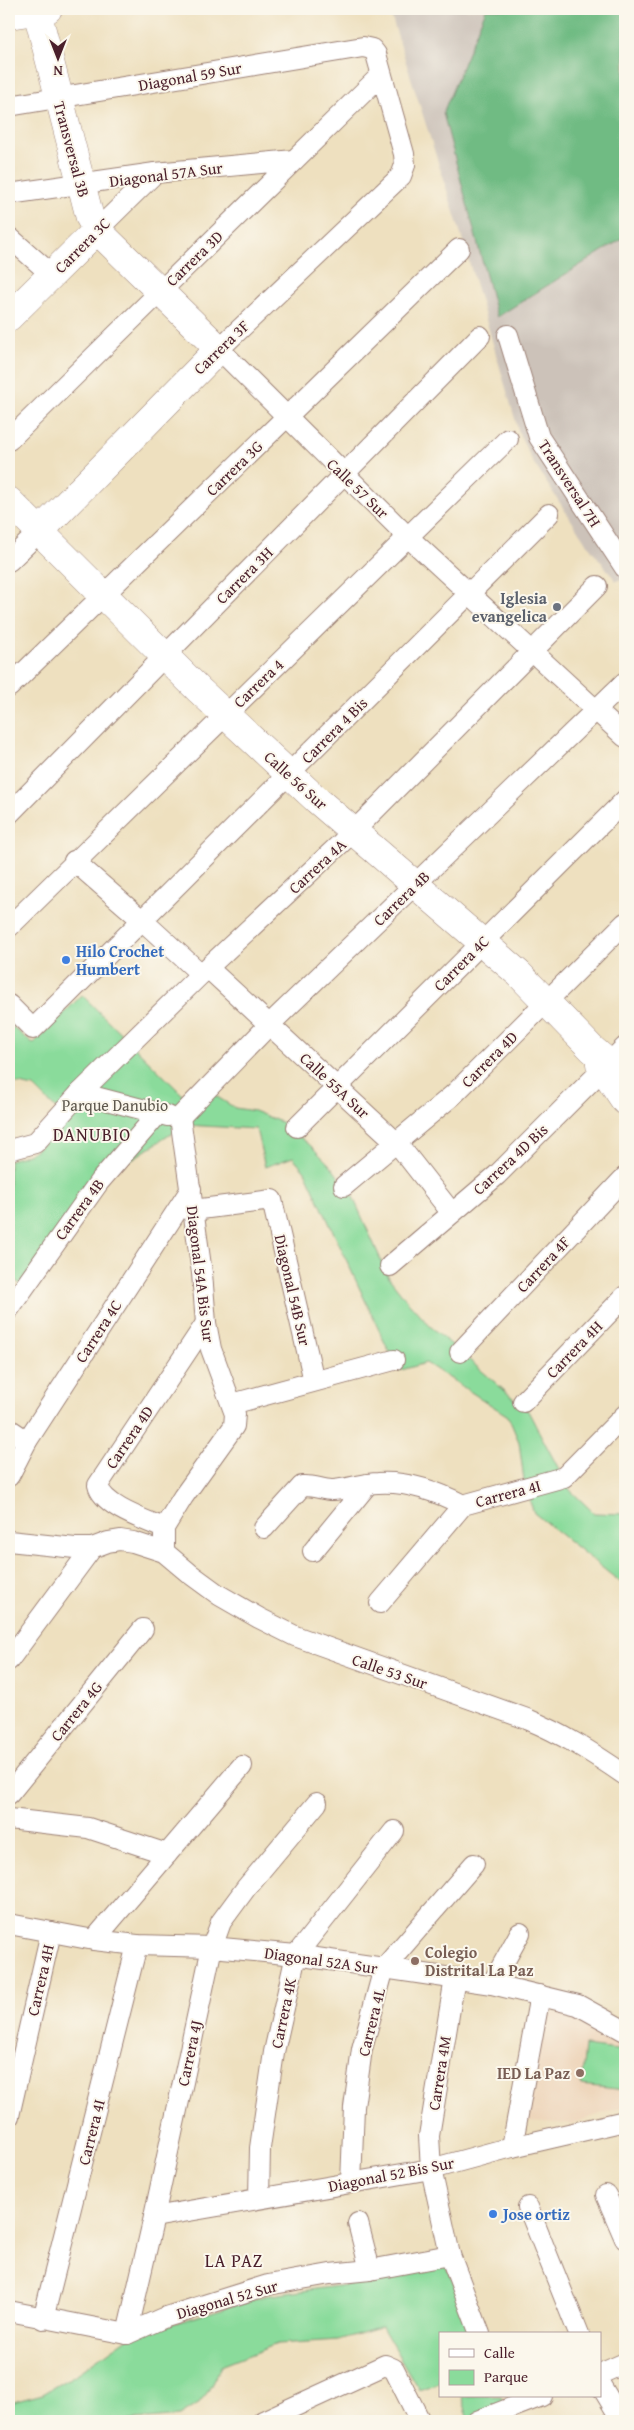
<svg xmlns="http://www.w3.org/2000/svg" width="634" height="2430" viewBox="0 0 634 2430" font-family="'Gentium Book Plus',serif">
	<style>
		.built { fill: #eed6bb }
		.industrial { fill: #ccc2b9 }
		.green { fill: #8adb9b; stroke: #6a7d63 }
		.forest { fill: #6fbb83; stroke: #5c6d57 }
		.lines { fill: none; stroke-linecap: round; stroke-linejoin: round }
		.street-casing { stroke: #9c8075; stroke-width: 22 }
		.secondary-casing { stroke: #9c8075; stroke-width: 29 }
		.street { stroke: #fff; stroke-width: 20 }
		.secondary { stroke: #fff; stroke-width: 28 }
		.worship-dot { fill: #6b7280; stroke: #fbf7ec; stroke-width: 2 }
		.shop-dot { fill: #3f7fe0; stroke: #fbf7ec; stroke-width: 2 }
		.education-dot { fill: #8d6e63; stroke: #fbf7ec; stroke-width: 2 }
		.labels { text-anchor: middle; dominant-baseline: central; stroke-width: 4; stroke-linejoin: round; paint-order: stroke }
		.street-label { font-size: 16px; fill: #4a1f2b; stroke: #fbf7ec }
		.worship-label { font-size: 16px; font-weight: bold; fill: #5b616d; stroke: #fbf7ec; text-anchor: end }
		.shop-label { font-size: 16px; font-weight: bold; fill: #366cbe; stroke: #fbf7ec; text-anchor: start }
		.park-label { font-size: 16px; fill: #5d574d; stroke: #fbf7ec }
		.education-label { font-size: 16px; font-weight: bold; fill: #785e54; stroke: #fbf7ec; text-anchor: start }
		.neighbourhood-label { font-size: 18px; letter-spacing: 1px; fill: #4a1f2b; stroke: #fbf7ec }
	</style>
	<rect width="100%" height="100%" fill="#fbf7ec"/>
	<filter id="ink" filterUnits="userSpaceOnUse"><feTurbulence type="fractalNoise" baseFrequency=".02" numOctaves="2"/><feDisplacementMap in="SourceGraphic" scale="10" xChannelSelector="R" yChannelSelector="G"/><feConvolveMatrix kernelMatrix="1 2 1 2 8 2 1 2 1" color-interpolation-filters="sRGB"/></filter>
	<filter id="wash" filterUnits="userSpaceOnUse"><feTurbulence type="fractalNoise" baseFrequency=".0096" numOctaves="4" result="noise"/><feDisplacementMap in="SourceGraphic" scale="20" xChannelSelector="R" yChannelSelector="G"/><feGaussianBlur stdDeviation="1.12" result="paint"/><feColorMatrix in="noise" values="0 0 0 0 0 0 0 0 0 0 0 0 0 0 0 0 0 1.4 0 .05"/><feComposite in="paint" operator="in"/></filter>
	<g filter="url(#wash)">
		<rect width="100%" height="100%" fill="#eee0bf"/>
		<path class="built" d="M545,2011L591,2018L625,2040V2106L571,2124L528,2121Z"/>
		<path class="industrial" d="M389,9H625V578L616,581L585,541L533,462L520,436L460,231Z"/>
		<g class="green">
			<path d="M82,995L195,1107L211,1093L235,1108L254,1111L283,1123L310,1145L330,1165L353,1197L389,1278L408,1302L430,1326L528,1411L570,1490L594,1513L625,1514V1586L534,1513L525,1488L519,1442L508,1416L426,1363L398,1371L305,1171L293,1157L265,1167L256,1129L185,1125L98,1181L22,1285L9,1277V1160C43,1152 44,1143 61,1114L34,1087L9,1082V1024L33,1044Z"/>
			<path d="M585,2046L625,2051V2090L581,2085Z"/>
			<path d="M446,2264L475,2334H440V2382L419,2390L382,2327L338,2340L277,2344L221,2366L207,2393L197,2405L180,2416L125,2421H9V2403L43,2394L80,2372L129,2337L264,2296L375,2281Z"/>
			<path d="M461,2396H501L504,2404L470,2421Z"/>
		</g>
		<path class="forest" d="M486,9H625V237L497,317L443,113Z"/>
	</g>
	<g filter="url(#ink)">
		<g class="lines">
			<defs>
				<g id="street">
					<path d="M9,106L363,47L372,49L376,54L404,154L405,165L401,176L219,349L408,537L625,737"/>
					<path d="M9,194L155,173L294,160"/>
					<path d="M97,230L155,173"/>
					<path d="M9,237L52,275"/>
					<path d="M508,335L539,437L625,568"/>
					<path d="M9,440L380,76"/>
					<path d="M9,561L39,532"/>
					<path d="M9,687L459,249"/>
					<path d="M9,814L480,336"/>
					<path d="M74,861L143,921L201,974"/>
					<path d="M9,927L508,439"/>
					<path d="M208,968L397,1143L451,1212"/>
					<path d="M9,1005L33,1029L549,514"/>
					<path d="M80,1093L168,1116"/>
					<path d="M180,1117L270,1024L625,682"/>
					<path d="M297,1127L625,800"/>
					<path d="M9,1150L35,1143L80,1093L201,974L354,831L597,586"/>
					<path d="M344,1186L453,1095L625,923"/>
					<path d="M193,1210L272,1200L314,1381"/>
					<path d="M390,1266L497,1175L625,1047"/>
					<path d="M9,1309L99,1182L157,1115"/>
					<path d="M460,1352L625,1177"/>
					<path d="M523,1402L625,1296"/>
					<path d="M232,1404L394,1360"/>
					<path d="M9,1429L27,1441"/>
					<path d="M9,1476L27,1441L191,1189"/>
					<path d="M164,1528C145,1520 102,1506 98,1485L206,1323"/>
					<path d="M264,1528L302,1486C314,1485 322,1490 332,1490C347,1490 362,1483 378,1483C408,1481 436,1491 463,1505"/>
					<path d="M9,1541L75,1548H92L108,1542L120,1540L133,1542L164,1552L189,1573L219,1595L259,1618L295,1636L527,1719C563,1734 593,1753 625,1775"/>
					<path d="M313,1551L368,1484"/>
					<path d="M164,1552V1528L183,1497L234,1426L235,1414L211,1349L206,1323L202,1273L180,1117"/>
					<path d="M380,1603L463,1505L564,1477L625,1415"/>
					<path d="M9,1660L92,1548"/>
					<path d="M9,1794L143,1629"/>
					<path d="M9,1819L88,1828L167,1854"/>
					<path d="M9,1924L94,1940L137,1945L212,1947L296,1955L492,1984L578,2005L625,2031"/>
					<path d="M94,1940L242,1766"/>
					<path d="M455,1978L429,2136L431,2169L450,2255L480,2334"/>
					<path d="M492,1984L520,1933"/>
					<path d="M9,2116L51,1932"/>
					<path d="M512,2147L540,1995"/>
					<path d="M351,2183L354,2107L362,2049L384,1968L474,1864"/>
					<path d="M606,2195L625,2239"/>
					<path d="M259,2198L260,2148L274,2052L296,1955L394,1831"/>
					<path d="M528,2207L579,2334"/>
					<path d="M154,2217L431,2169L512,2147L625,2121"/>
					<path d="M358,2223L370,2270"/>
					<path d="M9,2311L127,2334L163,2318L268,2285L330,2274L370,2270L450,2255"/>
					<path d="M43,2319L137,1945"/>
					<path d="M127,2334L154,2217L212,1947L221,1922L246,1888L317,1803"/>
					<path d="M600,2374L625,2363"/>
					<path d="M600,2384L622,2421"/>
					<path d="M263,2421L385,2365L394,2369L420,2421"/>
					<path d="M477,2421L542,2396"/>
				</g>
				<g id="secondary">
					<path d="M37,11L90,218L97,230L219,349L39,532"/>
					<path d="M9,15L48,9"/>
					<path d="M9,317L97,230"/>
					<path d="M9,501L199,690L317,800L519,974L592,1049L625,1077"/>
					<path d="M600,1064L625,1101"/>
				</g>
			</defs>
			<use href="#street" class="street-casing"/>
			<use href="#secondary" class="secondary-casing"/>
			<use href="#street" class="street"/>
			<use href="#secondary" class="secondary"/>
		</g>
	</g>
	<circle class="worship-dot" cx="557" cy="607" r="5"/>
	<g class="shop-dot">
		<circle cx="66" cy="960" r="5"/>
		<circle cx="493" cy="2214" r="5"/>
	</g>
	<g class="education-dot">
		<circle cx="415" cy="1961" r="5"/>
		<circle cx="580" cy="2073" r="5"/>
	</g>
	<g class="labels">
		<g class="street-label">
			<text transform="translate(190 76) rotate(-10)">Diagonal 59 Sur</text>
			<text transform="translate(72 149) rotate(75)">Transversal 3B</text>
			<text transform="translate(166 174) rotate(-7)">Diagonal 57A Sur</text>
			<text transform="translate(82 245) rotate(-45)">Carrera 3C</text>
			<text transform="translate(194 258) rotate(-44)">Carrera 3D</text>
			<text transform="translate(221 347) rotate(-44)">Carrera 3F</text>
			<text transform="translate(234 468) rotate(-44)">Carrera 3G</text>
			<text transform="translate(570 483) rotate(57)">Transversal 7H</text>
			<text transform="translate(358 488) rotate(44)">Calle 57 Sur</text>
			<text transform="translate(244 575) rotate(-45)">Carrera 3H</text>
			<text transform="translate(258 683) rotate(-44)">Carrera 4</text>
			<text transform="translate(334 730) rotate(-45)">Carrera 4 Bis</text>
			<text transform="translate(296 780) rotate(42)">Calle 56 Sur</text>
			<text transform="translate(317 866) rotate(-43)">Carrera 4A</text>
			<text transform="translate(401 898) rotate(-44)">Carrera 4B</text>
			<text transform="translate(461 963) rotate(-45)">Carrera 4C</text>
			<text transform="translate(489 1059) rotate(-45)">Carrera 4D</text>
			<text transform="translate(335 1085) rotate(43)">Calle 55A Sur</text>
			<text transform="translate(510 1159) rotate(-43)">Carrera 4D Bis</text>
			<text transform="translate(79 1209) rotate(-54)">Carrera 4B</text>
			<text transform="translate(543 1264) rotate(-47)">Carrera 4F</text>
			<text transform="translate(201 1274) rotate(83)">Diagonal 54A Bis Sur</text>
			<text transform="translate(293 1290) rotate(77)">Diagonal 54B Sur</text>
			<text transform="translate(98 1331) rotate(-57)">Carrera 4C</text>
			<text transform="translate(574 1349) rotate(-46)">Carrera 4H</text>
			<text transform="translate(129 1437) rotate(-56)">Carrera 4D</text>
			<text transform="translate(508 1493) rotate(-15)">Carrera 4I</text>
			<text transform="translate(390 1671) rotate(19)">Calle 53 Sur</text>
			<text transform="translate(76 1711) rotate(-51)">Carrera 4G</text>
			<text transform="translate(321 1960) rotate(8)">Diagonal 52A Sur</text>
			<text transform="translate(40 1980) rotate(-77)">Carrera 4H</text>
			<text transform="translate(283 2013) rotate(-78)">Carrera 4K</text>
			<text transform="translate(371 2022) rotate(-76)">Carrera 4L</text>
			<text transform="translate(189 2053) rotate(-78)">Carrera 4J</text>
			<text transform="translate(439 2073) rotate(-81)">Carrera 4M</text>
			<text transform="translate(91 2132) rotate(-76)">Carrera 4I</text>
			<text transform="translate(391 2174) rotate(-11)">Diagonal 52 Bis Sur</text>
			<text transform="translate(227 2299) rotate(-16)">Diagonal 52 Sur</text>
		</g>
		<g class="worship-label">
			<text x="547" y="598">Iglesia<tspan x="547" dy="18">evangelica</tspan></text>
		</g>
		<g class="shop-label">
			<text x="76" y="951">Hilo Crochet<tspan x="76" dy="18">Humbert</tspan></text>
			<text x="503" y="2214">Jose ortiz</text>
		</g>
		<g class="park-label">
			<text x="115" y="1105">Parque Danubio</text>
		</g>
		<g class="education-label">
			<text x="425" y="1952">Colegio<tspan x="425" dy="18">Distrital La Paz</tspan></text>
			<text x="570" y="2073" text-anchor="end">IED La Paz</text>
		</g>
		<g class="neighbourhood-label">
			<text x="92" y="1134">DANUBIO</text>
			<text x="234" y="2260">LA PAZ</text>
		</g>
	</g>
	<rect width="634" height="2430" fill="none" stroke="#fbf7ec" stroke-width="30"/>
	<rect x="439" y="2332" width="162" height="65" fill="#fbf7ec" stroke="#b4a19f"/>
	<rect x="449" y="2349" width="25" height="8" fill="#ffffff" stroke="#b4a19f"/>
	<text x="484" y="2358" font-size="15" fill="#4a1f2b">Calle</text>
	<rect x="449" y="2370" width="25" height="15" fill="#8adb9b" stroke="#b4a19f"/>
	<text x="484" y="2382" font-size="15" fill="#4a1f2b">Parque</text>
	<g transform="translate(58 58) rotate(180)" stroke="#fbf7ec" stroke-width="4" paint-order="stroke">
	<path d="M0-4L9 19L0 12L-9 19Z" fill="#4a1f2b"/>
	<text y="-8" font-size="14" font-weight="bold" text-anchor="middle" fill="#4a1f2b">N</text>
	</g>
</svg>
